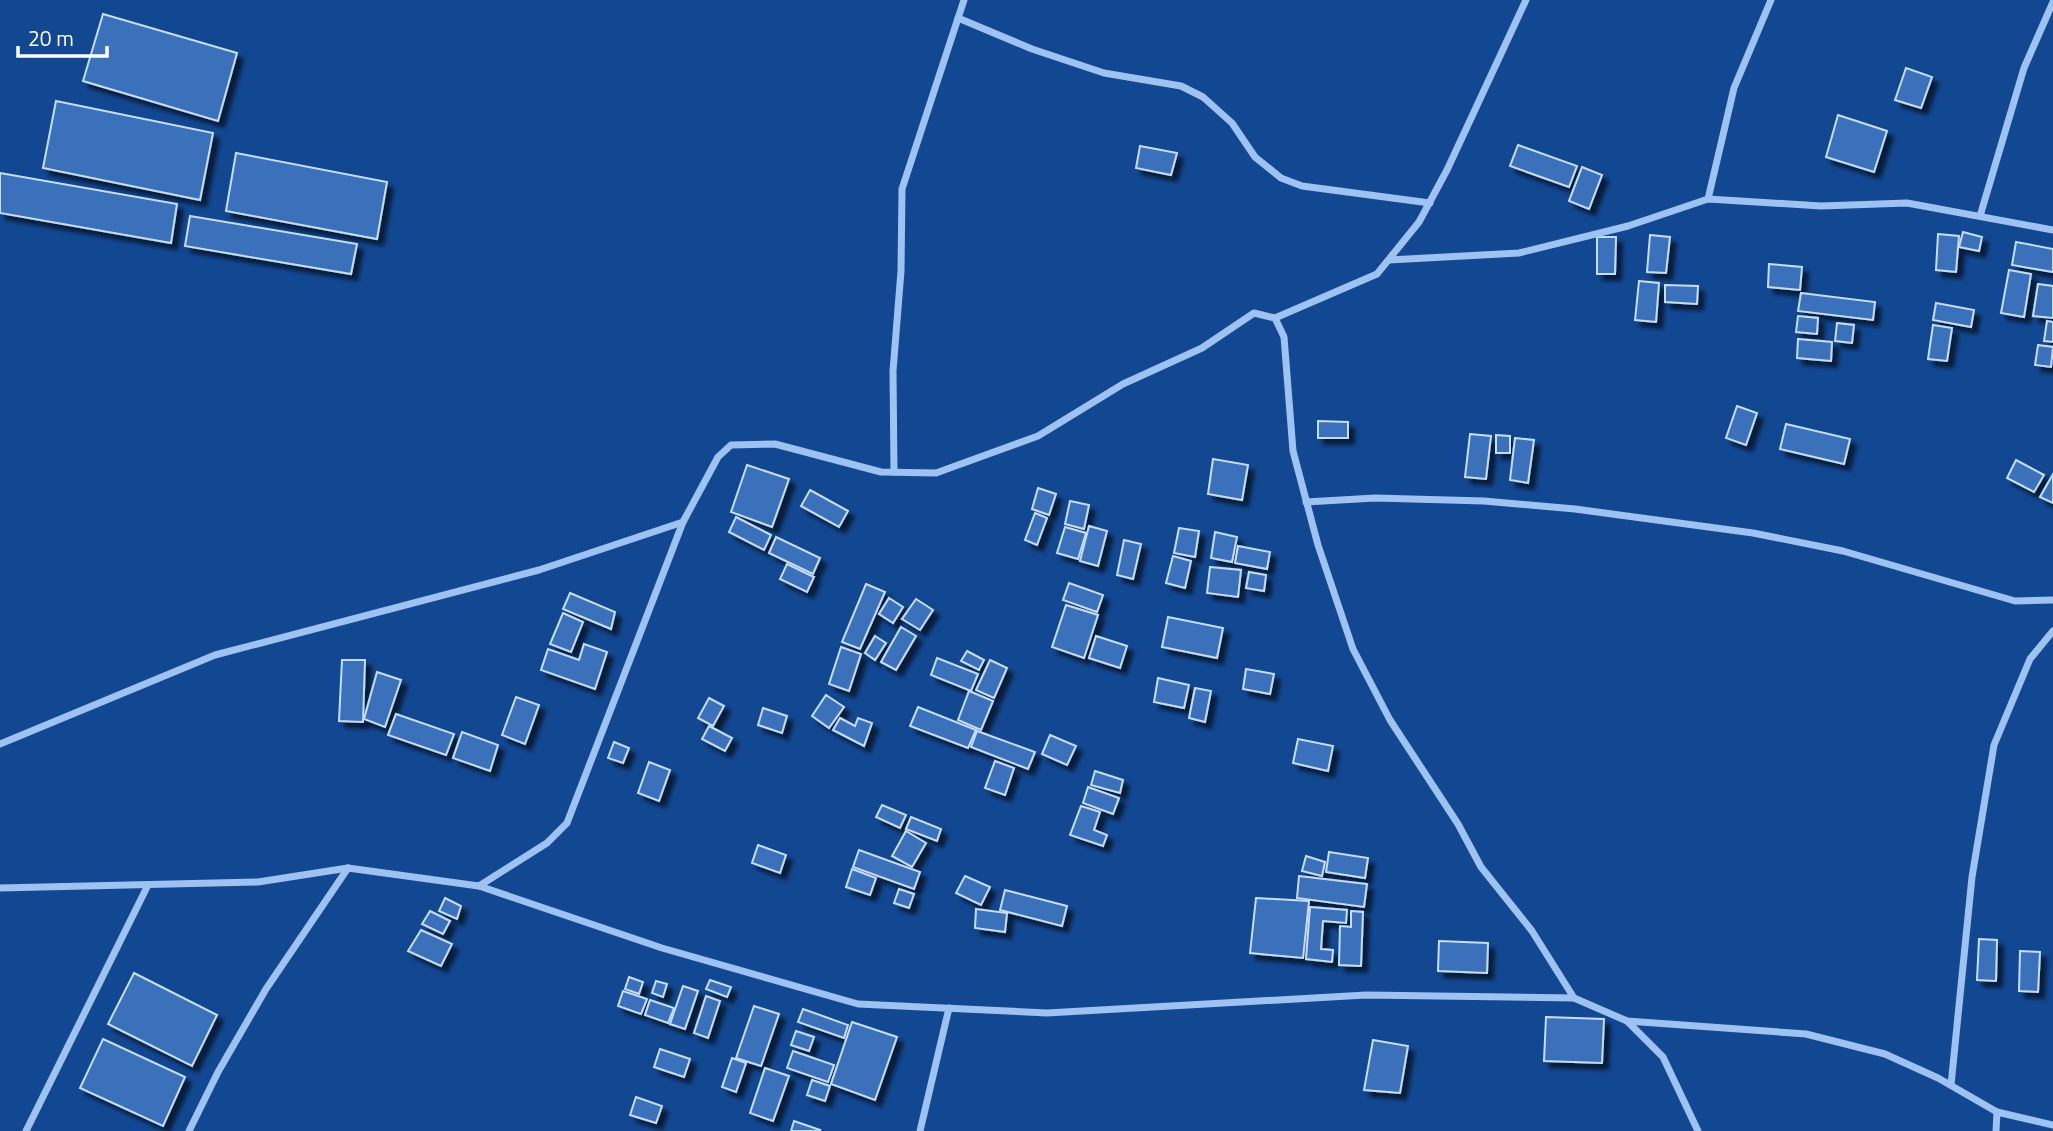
<svg xmlns="http://www.w3.org/2000/svg" width="2053" height="1131" viewBox="0 0 2053 1131" font-family="'Titillium Web',sans-serif">
	<style>
		.building { fill: #3a70ba; stroke: #c5ddfd; stroke-width: 2; filter: url(#shadow) }
		.lines { fill: none; stroke-linecap: round; stroke-linejoin: round }
		.minor { stroke: #9ec2f2; stroke-width: 7 }
	</style>
	<defs>
		<filter id="shadow"><feDropShadow dx="6" dy="6" stdDeviation="2" flood-color="#0009"/></filter>
	</defs>
	<rect width="100%" height="100%" fill="#124791"/>
	<g class="building">
		<path d="M103,14L237,53L218,121L83,81Z"/>
		<path d="M1906,68L1932,77L1921,108L1895,100Z"/>
		<path d="M56,101L213,133L200,200L43,168Z"/>
		<path d="M1838,115L1887,131L1874,172L1826,157Z"/>
		<path d="M1518,145L1577,166L1569,187L1510,166Z"/>
		<path d="M1140,146L1177,153L1171,175L1136,168Z"/>
		<path d="M236,153L387,182L377,239L226,211Z"/>
		<path d="M1582,167L1602,175L1589,209L1569,201Z"/>
		<path d="M0,173L177,204L171,243L0,213Z"/>
		<path d="M190,216L357,244L351,274L185,246Z"/>
		<path d="M1963,232L1982,237L1979,251L1959,247Z"/>
		<path d="M1938,234L1959,236L1956,272L1936,270Z"/>
		<path d="M1650,235L1670,237L1666,273L1647,272Z"/>
		<path d="M1597,237H1616L1615,274H1597Z"/>
		<path d="M2016,242L2053,249V272L2012,265Z"/>
		<path d="M1769,264L1802,267L1800,290L1768,287Z"/>
		<path d="M2009,270L2031,274L2024,317L2001,313Z"/>
		<path d="M1639,281L1659,283L1656,322L1635,320Z"/>
		<path d="M2038,284L2053,286V318L2033,316Z"/>
		<path d="M1665,285L1698,286L1697,304L1665,302Z"/>
		<path d="M1801,293L1875,302L1873,320L1798,311Z"/>
		<path d="M1936,303L1974,310L1971,327L1933,320Z"/>
		<path d="M1798,316L1818,318L1817,334L1796,332Z"/>
		<path d="M2047,321L2053,322V342L2044,341Z"/>
		<path d="M1837,323L1854,325L1852,343L1835,341Z"/>
		<path d="M1933,325L1952,328L1947,361L1928,359Z"/>
		<path d="M1798,339L1832,342L1831,361L1797,358Z"/>
		<path d="M2038,345L2053,347L2051,367L2035,365Z"/>
		<path d="M1737,406L1757,413L1746,445L1726,438Z"/>
		<path d="M1318,421L1348,422V438H1318Z"/>
		<path d="M1786,424L1850,439L1844,464L1780,449Z"/>
		<path d="M1470,434L1491,436L1486,479L1465,477Z"/>
		<path d="M1496,435L1510,436V453H1496Z"/>
		<path d="M1515,438L1534,440L1528,483L1510,480Z"/>
		<path d="M1213,459L1248,465L1242,500L1208,494Z"/>
		<path d="M2016,460L2044,475L2034,492L2007,478Z"/>
		<path d="M747,465L789,479L772,527L731,512Z"/>
		<path d="M2053,474V503L2040,497Z"/>
		<path d="M1038,488L1056,494L1049,515L1032,509Z"/>
		<path d="M810,490L848,511L839,527L801,506Z"/>
		<path d="M1070,501L1089,505L1084,529L1065,524Z"/>
		<path d="M1035,513L1047,518L1037,545L1025,540Z"/>
		<path d="M736,517L771,535L764,550L729,532Z"/>
		<path d="M1089,526L1107,531L1098,566L1080,561Z"/>
		<path d="M1065,527L1086,533L1078,559L1057,553Z"/>
		<path d="M1179,528L1199,531L1195,557L1174,553Z"/>
		<path d="M1215,532L1237,537L1232,562L1211,558Z"/>
		<path d="M776,537L820,558L813,574L769,553Z"/>
		<path d="M1124,540L1141,544L1133,579L1117,575Z"/>
		<path d="M1238,546L1270,552L1267,569L1235,563Z"/>
		<path d="M1173,556L1191,561L1185,588L1166,583Z"/>
		<path d="M787,564L814,577L807,592L780,579Z"/>
		<path d="M1210,567L1241,570L1238,597L1207,593Z"/>
		<path d="M1249,572L1266,575L1264,591L1246,588Z"/>
		<path d="M1069,583L1103,595L1097,612L1063,600Z"/>
		<path d="M866,584L885,592L860,649L842,642Z"/>
		<path d="M570,593L615,612L611,629L563,609Z"/>
		<path d="M889,598L903,607L893,623L879,614Z"/>
		<path d="M916,599L933,610L920,630L902,619Z"/>
		<path d="M1066,605L1098,615L1084,658L1052,647Z"/>
		<path d="M563,613L583,622L571,652L550,644Z"/>
		<path d="M1168,617L1223,628L1217,658L1162,647Z"/>
		<path d="M901,627L916,636L896,670L881,662Z"/>
		<path d="M875,636L886,643L875,660L865,653Z"/>
		<path d="M1096,636L1127,646L1120,668L1089,658Z"/>
		<path d="M584,644L607,652L595,689L541,670L548,649L579,660Z"/>
		<path d="M841,647L861,654L849,691L829,684Z"/>
		<path d="M967,651L984,660L979,670L961,661Z"/>
		<path d="M937,658L978,674L971,691L931,675Z"/>
		<path d="M342,660H365L363,722L339,721Z"/>
		<path d="M990,660L1007,668L994,698L976,690Z"/>
		<path d="M1246,669L1274,674L1270,694L1243,689Z"/>
		<path d="M377,672L401,680L385,727L364,719Z"/>
		<path d="M1158,678L1189,685L1184,708L1154,702Z"/>
		<path d="M1195,688L1211,691L1205,722L1189,718Z"/>
		<path d="M969,691L993,701L981,730L958,720Z"/>
		<path d="M826,695L844,707L829,728L812,716Z"/>
		<path d="M516,697L539,705L525,744L502,735Z"/>
		<path d="M709,698L724,706L713,726L698,718Z"/>
		<path d="M918,707L976,730L968,748L910,726Z"/>
		<path d="M763,708L787,716L782,733L758,725Z"/>
		<path d="M396,714L454,734L446,755L388,735Z"/>
		<path d="M840,718L855,726L858,718L872,723L864,746L833,730Z"/>
		<path d="M709,726L732,738L725,751L702,739Z"/>
		<path d="M977,731L1035,752L1028,769L971,747Z"/>
		<path d="M462,732L498,745L490,771L453,758Z"/>
		<path d="M1050,735L1076,746L1067,765L1042,754Z"/>
		<path d="M1298,739L1333,746L1328,771L1293,763Z"/>
		<path d="M614,742L629,748L623,763L608,758Z"/>
		<path d="M995,761L1014,768L1005,795L985,788Z"/>
		<path d="M649,762L670,770L659,801L638,793Z"/>
		<path d="M1095,771L1123,780L1120,793L1091,785Z"/>
		<path d="M1088,787L1119,798L1113,814L1083,803Z"/>
		<path d="M882,805L906,815L900,828L876,817Z"/>
		<path d="M1081,806L1100,812L1094,830L1107,835L1103,846L1070,835Z"/>
		<path d="M911,817L941,829L937,841L906,829Z"/>
		<path d="M906,831L926,843L912,867L892,856Z"/>
		<path d="M758,845L786,855L780,873L752,863Z"/>
		<path d="M859,850L920,872L914,889L853,867Z"/>
		<path d="M1329,852L1368,858L1365,878L1326,872Z"/>
		<path d="M1306,856L1325,862L1322,876L1302,871Z"/>
		<path d="M852,869L876,878L870,895L846,887Z"/>
		<path d="M965,876L990,887L981,905L956,893Z"/>
		<path d="M1299,876L1367,884L1364,907L1297,898Z"/>
		<path d="M899,889L914,894L909,908L894,903Z"/>
		<path d="M1005,890L1067,906L1062,926L1000,910Z"/>
		<path d="M445,898L461,906L457,919L439,911Z"/>
		<path d="M1256,898L1309,901L1303,958L1250,953Z"/>
		<path d="M1310,907L1347,910L1346,923L1323,921L1321,949L1333,950L1332,962L1306,959Z"/>
		<path d="M976,909L1007,913L1005,932L975,928Z"/>
		<path d="M430,911L450,921L443,934L422,924Z"/>
		<path d="M1351,911L1363,912L1361,966L1339,965L1340,926L1351,927Z"/>
		<path d="M421,930L452,944L441,966L408,951Z"/>
		<path d="M1979,939L1997,940L1996,981L1977,980Z"/>
		<path d="M1439,941L1488,943L1487,973L1438,971Z"/>
		<path d="M2020,951L2040,952L2038,992L2019,991Z"/>
		<path d="M134,973L217,1015L192,1066L108,1024Z"/>
		<path d="M629,977L643,982L639,994L625,989Z"/>
		<path d="M710,980L731,987L727,997L706,989Z"/>
		<path d="M656,981L667,984L663,997L652,993Z"/>
		<path d="M683,986L698,991L685,1029L670,1024Z"/>
		<path d="M623,991L647,999L641,1014L618,1006Z"/>
		<path d="M706,996L720,1001L708,1038L694,1033Z"/>
		<path d="M650,1000L674,1008L668,1023L645,1015Z"/>
		<path d="M754,1006L779,1014L761,1066L736,1058Z"/>
		<path d="M803,1009L848,1025L844,1038L798,1022Z"/>
		<path d="M1546,1017L1604,1019L1602,1063L1544,1061Z"/>
		<path d="M852,1022L897,1037L875,1100L831,1084Z"/>
		<path d="M796,1031L814,1037L809,1051L791,1045Z"/>
		<path d="M103,1039L185,1077L163,1126L80,1088Z"/>
		<path d="M1373,1040L1408,1046L1400,1093L1364,1090Z"/>
		<path d="M660,1049L690,1059L684,1077L654,1067Z"/>
		<path d="M793,1051L834,1065L828,1082L787,1068Z"/>
		<path d="M732,1058L746,1063L736,1092L722,1087Z"/>
		<path d="M765,1068L789,1076L773,1121L750,1113Z"/>
		<path d="M812,1080L830,1086L825,1101L807,1095Z"/>
		<path d="M636,1097L662,1106L656,1123L630,1115Z"/>
		<path d="M794,1121L820,1130L819,1131H791Z"/>
	</g>
	<g class="lines">
		<g class="minor">
			<path d="M958,18L1032,49L1104,73L1181,86L1203,97L1232,123L1255,157L1281,178L1302,186L1430,203"/>
			<path d="M1708,199L1734,88L1771,0"/>
			<path d="M1980,216L2024,68L2053,2"/>
			<path d="M1389,260L1519,253L1628,226L1708,199L1821,206L1907,203L2053,230"/>
			<path d="M1275,318L1377,274L1419,222L1447,170L1526,0"/>
			<path d="M894,472L893,371L901,271L902,189L964,0"/>
			<path d="M1306,502L1375,498L1484,501L1575,509L1753,533L1843,551L2015,601L2053,600"/>
			<path d="M0,744L215,655L539,570L683,522"/>
			<path d="M479,886L547,843L567,823L683,522L718,457L731,445L775,444L881,472L936,473L1038,436L1123,384L1202,348L1254,313L1275,318L1284,337L1293,451L1318,545L1353,649L1390,720L1458,824L1481,867L1532,931L1574,998"/>
			<path d="M0,888L258,882L348,868L479,886L662,948L858,1004L1047,1013L1366,995L1574,998L1627,1021L1806,1034L1885,1054L1938,1078L1997,1112L2053,1125"/>
			<path d="M1627,1021L1663,1057L1698,1131"/>
			<path d="M1951,1085L1972,877L1994,745L2030,659L2053,631"/>
			<path d="M26,1131L148,885"/>
			<path d="M189,1131L218,1072L266,989L348,868"/>
			<path d="M920,1131L949,1008"/>
			<path d="M1996,1131L1997,1112"/>
		</g>
	</g>
	<path d="M18 46v10h89v-10" fill="none" stroke="#ffffff" stroke-width="3.5"/>
	<text x="28" y="46" font-size="21" fill="#ffffff" stroke="#124791" stroke-width="5" paint-order="stroke">20 m</text>
</svg>
